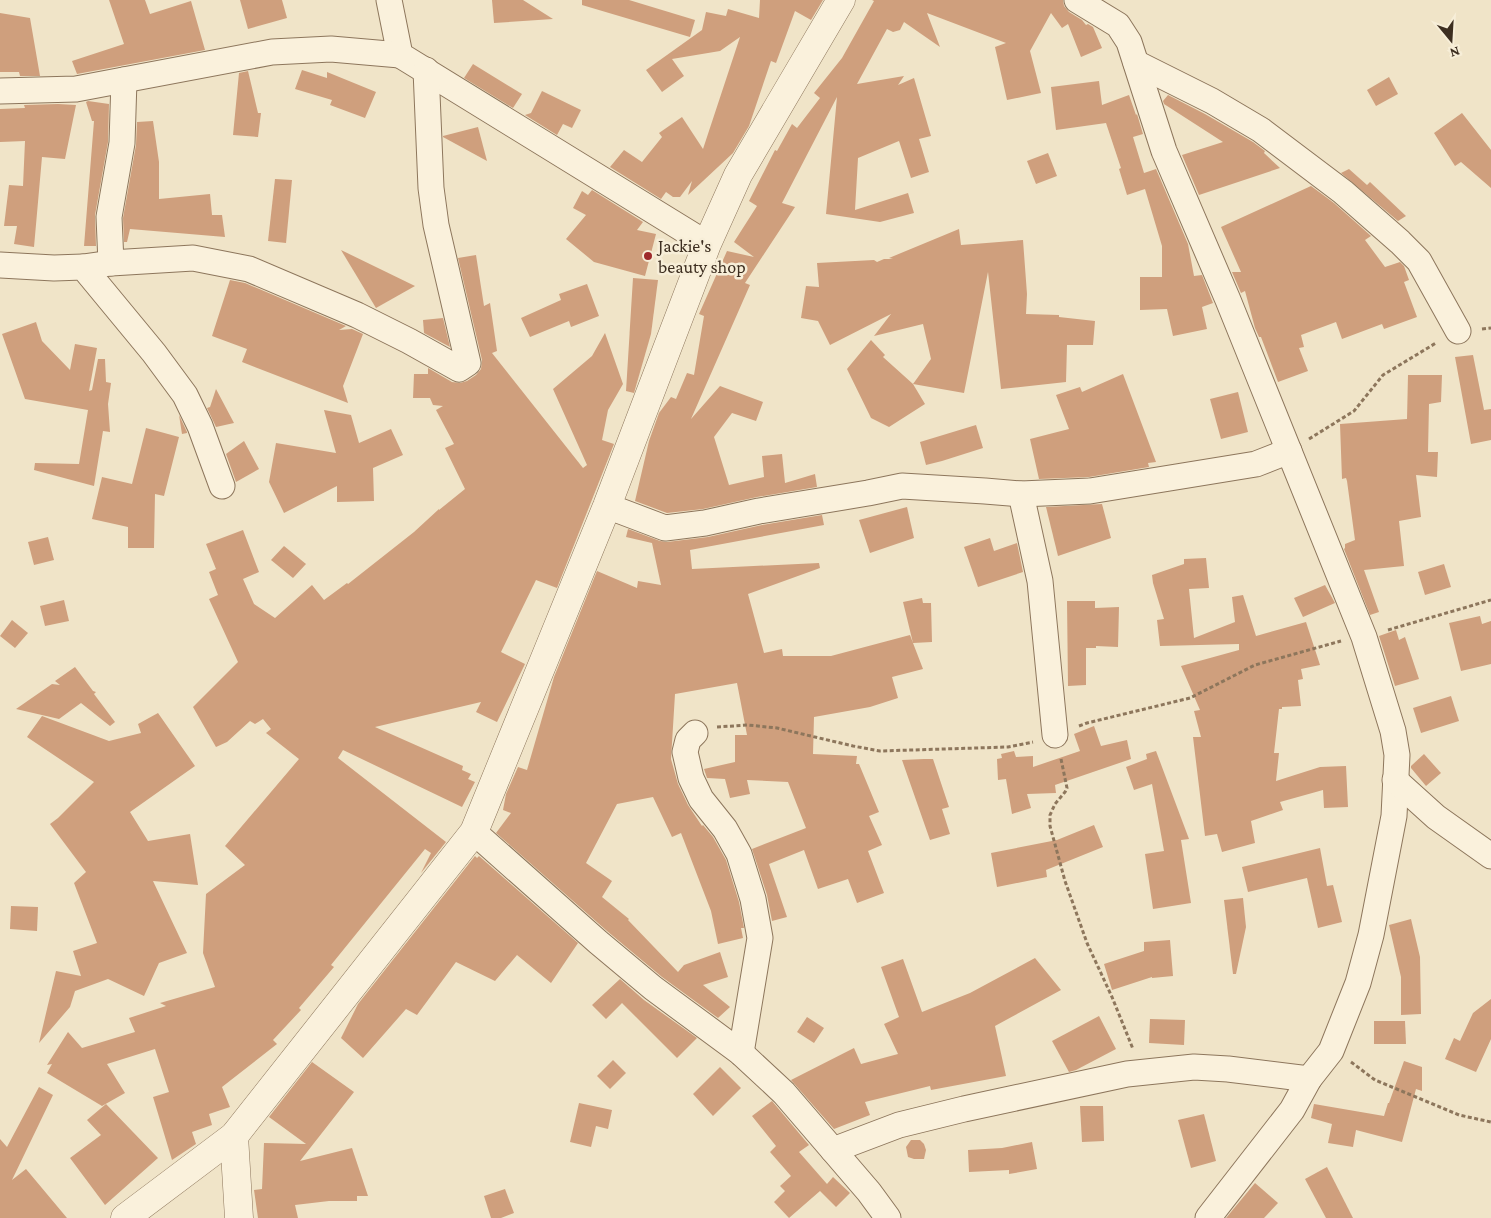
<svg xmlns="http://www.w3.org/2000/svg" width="1491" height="1218" viewBox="0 0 1491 1218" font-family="'Crimson Pro',serif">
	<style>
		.building { fill: #cf9f7d }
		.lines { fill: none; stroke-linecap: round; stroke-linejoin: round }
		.minor-casing { stroke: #8d765c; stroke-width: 27 }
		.tertiary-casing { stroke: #8d765c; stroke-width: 29 }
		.path { stroke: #8d765c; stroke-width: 3; stroke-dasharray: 4 2.5; stroke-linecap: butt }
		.minor { stroke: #faf1dc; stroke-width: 25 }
		.tertiary { stroke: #faf1dc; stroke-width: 28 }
		.poi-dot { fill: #9e2a2b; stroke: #f7eed8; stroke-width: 2 }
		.labels { text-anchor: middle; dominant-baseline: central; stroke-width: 5; stroke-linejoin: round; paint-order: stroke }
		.poi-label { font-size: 18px; fill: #3d2e20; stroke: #f7eed8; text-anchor: start }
	</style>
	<rect width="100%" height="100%" fill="#f0e4c8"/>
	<g class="building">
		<path d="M109,0H145L150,14L191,1L205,50L77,74L72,61L124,44Z"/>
		<path d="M240,0H282L287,18L248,29Z"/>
		<path d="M492,0H523L553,19L494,23Z"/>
		<path d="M582,0H629L695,20L690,37L582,5Z"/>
		<path d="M760,0H823L811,20L795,11L776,63L771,61L749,126L733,153L688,195L692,181L680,197H673L666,192L661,199L610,167L624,150L642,162L662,137L659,133L682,117L703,149L740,37L720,51L672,59L684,76L662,92L646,70L702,30L706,12L726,16L728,9L759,18Z"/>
		<path d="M872,0H1063L1064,6L1069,12L1082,20L1086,25L1088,24L1093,27L1102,48L1081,57L1068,24L1062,28L1051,13L1030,51L1041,93L1007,100L995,47L1006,43L927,13L940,47L904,22L900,30L893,32L887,29L857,84L904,76L898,85L914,78L931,136L919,139L929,172L911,178L899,141L858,158L855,210L908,193L914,213L880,222L826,214L837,97L782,203L795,207L745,283L750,285L691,419L720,386L763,402L756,421L732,413L714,437L729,485L764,477L762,456L782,454L785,483L815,474L817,487L757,497L703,509L667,513L635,501L649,441L659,413L671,397L676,399L687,373L694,375L704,316L699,314L727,251L754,257L734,242L757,206L749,201L775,150L777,151L792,124L797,128L820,98L814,93L842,58L874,1Z"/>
		<path d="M0,13L30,18L40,76H20L19,72H0Z"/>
		<path d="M473,64L522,94L513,108L464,78Z"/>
		<path d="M302,70L327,78V72L376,92L365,118L330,105L332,100L295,89Z"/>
		<path d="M248,71L258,113H261L258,137L233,135L239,73Z"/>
		<path d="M1389,77L1398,94L1376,106L1367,90Z"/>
		<path d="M1099,81L1102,105L1129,95L1136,115L1137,114L1143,134L1133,137L1144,173L1156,169L1188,244L1194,276L1202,275L1213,303L1202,307L1207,329L1173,336L1167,309L1140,310V277H1162V246L1145,189L1127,195L1119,169L1121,168L1106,123L1056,130L1051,87Z"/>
		<path d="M542,91L581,110L572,128L563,124L557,135L525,115L531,113Z"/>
		<path d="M1168,95L1205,114L1253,142L1265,151L1264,153L1280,168L1199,195L1182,155L1223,142L1164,104L1163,101Z"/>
		<path d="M88,101L109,104L108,142L95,215L96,246H84L94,121H92L86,102Z"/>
		<path d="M58,104L76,105L65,159L42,157L34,247L14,244L17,226H4L9,185L23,186L25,141L0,142V109L25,108L24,105Z"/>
		<path d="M1462,113L1491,150V188L1461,162L1455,166L1434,133Z"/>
		<path d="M153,121L159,162V199L210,194L212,215H222L225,237L130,229L127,242H124L123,218L136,145L137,122Z"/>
		<path d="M478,127L487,161L443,137V136Z"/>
		<path d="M1048,153L1057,176L1036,184L1027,161Z"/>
		<path d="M1349,169L1367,185L1370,182L1406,216L1398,221L1341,173Z"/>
		<path d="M275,179L292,180L286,243L268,241Z"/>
		<path d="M1311,186L1334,203L1371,236L1365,240L1385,267L1400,262L1404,266L1409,280L1404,282L1417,317L1384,329L1382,324L1342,339L1336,322L1301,335L1304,347L1299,348L1308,371L1278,382L1261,337H1259L1255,328L1245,291L1241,293L1232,272H1241L1221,227Z"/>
		<path d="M592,190L643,222L637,230L656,234L645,276L594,262L566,239L586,215L573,208L582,191L588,195Z"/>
		<path d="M959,229L961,245L1023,240L1027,294L1026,314L1059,315V317L1095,321L1093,345H1067L1066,382L1001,389L988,272L964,393L913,384L925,404L889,427L871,418L847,369L871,340L885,355L883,357L913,384L931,359L923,324L874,336L891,314L830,345L818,321L801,318L806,286L819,287L817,263L874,260L877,262L884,259H893L889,258Z"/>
		<path d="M341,250L415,286L376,308Z"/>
		<path d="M476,255L484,306L490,303L497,351L492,353L583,468L587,465L553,389L592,356L605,333L623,384L608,410L602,440L614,444L557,588L536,580L501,652L525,664L497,722L476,712L481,702L375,727L463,766L462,770L471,774L468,779L475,782L462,807L343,750L338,758L446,842L421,873L431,853L425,849L331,965L334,967L299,1008L301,1010L273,1040L277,1044L222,1087L230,1107L209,1114L212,1125L192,1132L196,1144L172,1160L153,1097L169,1092L155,1049L107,1064L125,1093L102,1106L47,1073L52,1064L47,1065L68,1032L82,1048L135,1032L129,1018L166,1006L160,1003L215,987L203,953L206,894L245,865L225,846L299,759L266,733L271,729L263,719L255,724L250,721L227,742L216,747L193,707L238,662L209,599L218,595L209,572L216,569L206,544L243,530L259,572L243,579L254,604L275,618L312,585L324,600L347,583L348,584L414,532L439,509V510L465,489L445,448L454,444L436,410L443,406L433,405L430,398H413L414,374H428V368L452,382L460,383L467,381L476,375L481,369L482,360L458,258Z"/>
		<path d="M633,278L658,280L651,334L634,393L626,391Z"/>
		<path d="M230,280L245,283L346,326L339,330L352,329L363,334L343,386L348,403L242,362L247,349L212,336Z"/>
		<path d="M587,284L599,316L571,327L569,321L530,337L521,318L561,300L559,294Z"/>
		<path d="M443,318L450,347L424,333L423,320Z"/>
		<path d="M36,322L42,341L70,370L75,344L97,348L89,391L92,390L98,359H105L106,382L111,383L108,404L110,432L103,431L94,486L34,470L35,463L79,464L88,410L25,399L2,334Z"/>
		<path d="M1473,355L1484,410L1491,409V440L1471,444L1455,357Z"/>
		<path d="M1123,374L1156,462L1148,463L1149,467L1089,477L1039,479L1030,439L1069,429L1056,395L1080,387L1082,392Z"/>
		<path d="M1408,375H1442L1441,402L1429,404L1428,452H1438L1437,477L1416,475L1421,517L1399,521L1404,566L1364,570L1379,612L1370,615L1344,549L1345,548V544L1355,540L1347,481L1346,478L1342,479L1340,424L1407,419Z"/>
		<path d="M216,389L234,423L216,427L207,408L210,407Z"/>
		<path d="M1238,392L1248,432L1221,439L1210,399Z"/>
		<path d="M324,410L351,415L359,443L391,429L403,455L373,468L374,501L337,502V486L284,513L269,482L276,443L336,453Z"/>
		<path d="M179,415L187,432V433L182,434Z"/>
		<path d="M976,425L983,448L942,461L926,465L920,442Z"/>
		<path d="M146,428L179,437L164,496L155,494L154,548H128V527L92,519L102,477L132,484Z"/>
		<path d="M244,441L259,469L236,482L226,454Z"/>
		<path d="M1102,504L1111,538L1058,556L1046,507Z"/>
		<path d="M907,507L914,538L870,553L859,520Z"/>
		<path d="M822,515L824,525L690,550L692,569L819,563L820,568L748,594L764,653L782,649L783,656H831L910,635L913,643L903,602L922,598L923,603H931L932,642L913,643L923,669L892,677L898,698L870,707L814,717L813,754L857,756L856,764H859L879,812L869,816L882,845L868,851L884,893L857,903L848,879L818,889L804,850L769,864L787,917L772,921L767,895L752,849L806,828L788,782L747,780L750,794L730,798L725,779L707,778L704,769L735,762V735H747L737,683L675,694L671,759L678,784L688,805L702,826L703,825L713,837L726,860L739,902L744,928H741L743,938L718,944L711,911L681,833L672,837L653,797L617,804L586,863L612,881L602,897L629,919L628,920L678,972L684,965L720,952L728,977L703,985L730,1007L718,1018L662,977L607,931L496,833L511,813L503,810L506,794L518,767L527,770L554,677L597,571L637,588L638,581L661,585L652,543L626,537L628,529L660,541L667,542L708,537L762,525Z"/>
		<path d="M48,537L54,560L34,565L28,542Z"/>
		<path d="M990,538L994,551L1017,543L1023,572L978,587L964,547Z"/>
		<path d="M284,546L306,564L293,578L271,560Z"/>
		<path d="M1206,558L1209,588L1189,589L1194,638L1235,622L1232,597L1243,595L1256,636L1306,622L1320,665L1301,669L1303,679L1298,680L1301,706L1282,707V709H1279L1274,753H1279L1276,781L1320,767L1346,766L1348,807L1324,808L1323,790L1280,802L1283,810L1251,821L1255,843L1222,852L1217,834L1205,836L1193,737H1201L1194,711L1200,710L1181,666L1239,650V644L1160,646L1157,620L1164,619L1153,583L1152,575L1184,564V559Z"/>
		<path d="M1444,564L1451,587L1425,595L1418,572Z"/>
		<path d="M1325,585L1335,603L1303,617L1294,598Z"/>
		<path d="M64,600L69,621L45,626L40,606Z"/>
		<path d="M1067,601H1095V608L1119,607L1118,647L1096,646V648H1086V685L1068,686Z"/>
		<path d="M1480,616L1482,624L1491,621V664L1461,671L1449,623Z"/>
		<path d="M12,620L28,633L15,648L0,636Z"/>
		<path d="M1396,630L1399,640L1405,637L1419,679L1395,686L1379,636Z"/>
		<path d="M75,667L93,691L96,692L94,694L115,722L110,726L81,703L59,719L16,709L52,684L60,685L55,681Z"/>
		<path d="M1451,696L1459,721L1421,733L1413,708Z"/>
		<path d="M158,713L195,766L130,812L148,841L190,834L198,885L153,881L187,953L159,963L144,996L108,979L75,991L70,1007L39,1043L56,971L81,976L73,951L97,943L74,883L86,872L50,824L58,818L94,782L27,737L42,716L109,741L141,733L138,724Z"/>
		<path d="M1094,726L1101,746L1127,740L1131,759L1055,785L1056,793L1027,794L1031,808L1012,814L1006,779L998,780L997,759L1002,758L1001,754L1014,751L1016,757L1033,756V767L1080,751L1074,734Z"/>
		<path d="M1156,751L1189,839L1181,840L1191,903L1153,909L1145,854L1164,851L1152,784L1134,790L1126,767L1147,759L1146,754Z"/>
		<path d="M1424,754L1441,773L1426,786L1411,768V766Z"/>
		<path d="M924,759H933L949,807L942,809L950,834L930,840L902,760Z"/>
		<path d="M1094,825L1103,847L1046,870L1047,877L997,887L991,853L1057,840Z"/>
		<path d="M1320,848L1327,886L1333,885L1342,922L1318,928L1307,878L1248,892L1242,867Z"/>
		<path d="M475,856L477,858L479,856L578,943L551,983L517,955L495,981L456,962L417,1015L406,1009L363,1058L341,1038L358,1004Z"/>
		<path d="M1243,898L1246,927L1236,974H1233L1224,900Z"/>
		<path d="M11,906L38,907L37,931L10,929Z"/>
		<path d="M1411,919L1420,957L1421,1014L1401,1015V977L1389,925Z"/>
		<path d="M1170,940L1173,976L1152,978V977L1112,990L1104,964L1144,951V942Z"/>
		<path d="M1035,958L1061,990L995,1026L1006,1076L931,1090L930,1086L865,1102L870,1115L834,1129L791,1080L854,1048L861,1064L898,1054L884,1024L899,1017L881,967L903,959L922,1012L970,993Z"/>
		<path d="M620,979L644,1000L697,1038L677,1058L622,1003L606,1019L592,1005Z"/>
		<path d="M1491,999V1039L1476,1072L1445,1059L1454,1038L1460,1041L1473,1013Z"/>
		<path d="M1099,1016L1116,1049L1076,1070L1069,1072L1052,1041Z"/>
		<path d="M807,1017L824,1028L814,1043L797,1032Z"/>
		<path d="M1150,1019L1185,1020L1184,1045L1149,1043Z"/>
		<path d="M1374,1021H1405L1406,1044H1374Z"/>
		<path d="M613,1060L626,1073L610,1089L597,1076Z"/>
		<path d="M1404,1061L1422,1067V1091L1416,1089L1402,1142L1356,1130L1353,1147L1328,1143L1332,1124L1311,1118L1314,1104L1384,1116L1388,1103H1389Z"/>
		<path d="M312,1062L354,1092L300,1161L352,1148L368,1196H357V1201H329L295,1205L298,1218H258L254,1190L262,1189L264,1143L306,1144L269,1117Z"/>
		<path d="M720,1067L741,1088L713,1116L693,1094Z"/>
		<path d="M39,1087L53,1095L12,1180L26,1169L67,1218H0V1139L7,1147Z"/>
		<path d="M772,1101L809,1145L799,1152L827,1184L833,1177L850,1193L836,1207L820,1191L789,1218L774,1202L785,1191L780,1186L791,1176L770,1152L776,1146L752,1116Z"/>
		<path d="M579,1103L612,1110L608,1129L596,1126L591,1147L570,1142Z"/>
		<path d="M106,1104L158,1158L105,1205L70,1158L101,1135L87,1120Z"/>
		<path d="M1080,1106H1103L1104,1141L1082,1142Z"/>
		<path d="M1204,1114L1216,1161L1191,1168L1178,1120Z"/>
		<path d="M911,1140H920L924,1144L926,1150L924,1159H914L908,1157L906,1147Z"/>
		<path d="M1032,1142L1037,1169L1009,1174V1170L969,1172L968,1150L1002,1148Z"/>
		<path d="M1327,1167L1353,1218H1326L1305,1179Z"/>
		<path d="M1255,1183L1278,1203L1264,1218H1226Z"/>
		<path d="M505,1189L514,1213L501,1218H491L484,1196Z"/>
	</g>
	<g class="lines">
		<defs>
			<g id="minor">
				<path d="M389,0L400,55L707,244"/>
				<path d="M1077,0L1118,25L1129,42L1164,151L1228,300L1364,637L1393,731L1397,755L1394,816L1371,935L1358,983L1331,1051L1309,1079L1292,1110L1208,1218"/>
				<path d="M1136,63L1212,101L1261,130L1343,192L1400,242L1419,261L1458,331"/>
				<path d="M0,91L76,89L272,52L331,49L400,55"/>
				<path d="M111,263L109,217L122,143L124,80"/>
				<path d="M0,265L54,268L83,267L154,353L185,395L200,426L222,486"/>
				<path d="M83,267L111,263L193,258L249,269L357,315L409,341L459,369L468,363L436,225L431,188L426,70"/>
				<path d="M1021,494L1040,581L1055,735"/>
				<path d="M607,506L665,528L705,523L759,511L868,493L902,486L985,491L1021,494L1090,491L1256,464L1289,451"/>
				<path d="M695,733L688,740L685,752L691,778L701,799L725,829L739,854L753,899L760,938L741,1053"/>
				<path d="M1395,780L1436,817L1491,856"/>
				<path d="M474,832L598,942L653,988L741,1053L784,1093L869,1192L888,1218"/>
				<path d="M833,1150L899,1125L964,1109L1127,1074L1194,1067L1228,1069L1309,1079"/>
			</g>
			<g id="tertiary">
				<path d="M234,1136L239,1218"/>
				<path d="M125,1218L234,1136L474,832L607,506L707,244L738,175L841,0"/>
			</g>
		</defs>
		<use href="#minor" class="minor-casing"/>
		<use href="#tertiary" class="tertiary-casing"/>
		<g class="path">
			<path d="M1482,329L1491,328"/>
			<path d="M1309,439L1354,411L1383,375L1436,343"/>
			<path d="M1388,630L1491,600"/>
			<path d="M1079,726L1087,723L1190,698L1255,665L1341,641"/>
			<path d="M717,727L748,725L777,728L853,746L880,751L1008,747L1033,742"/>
			<path d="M1061,759L1067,788L1065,792L1055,804L1050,815V826L1065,881L1087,943L1112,997L1133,1049"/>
			<path d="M1351,1062L1375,1080L1459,1115L1491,1122"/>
		</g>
		<use href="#minor" class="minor"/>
		<use href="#tertiary" class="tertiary"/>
	</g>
	<circle class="poi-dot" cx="648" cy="256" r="5"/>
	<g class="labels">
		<g class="poi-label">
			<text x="658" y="246">Jackie's<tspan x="658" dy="21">beauty shop</tspan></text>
		</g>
	</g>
	<g transform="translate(1451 40) rotate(162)" stroke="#f7eed8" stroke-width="4" paint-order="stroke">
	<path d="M0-4L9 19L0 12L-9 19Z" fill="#3d2e20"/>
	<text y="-8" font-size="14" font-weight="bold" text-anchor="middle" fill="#3d2e20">N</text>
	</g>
</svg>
